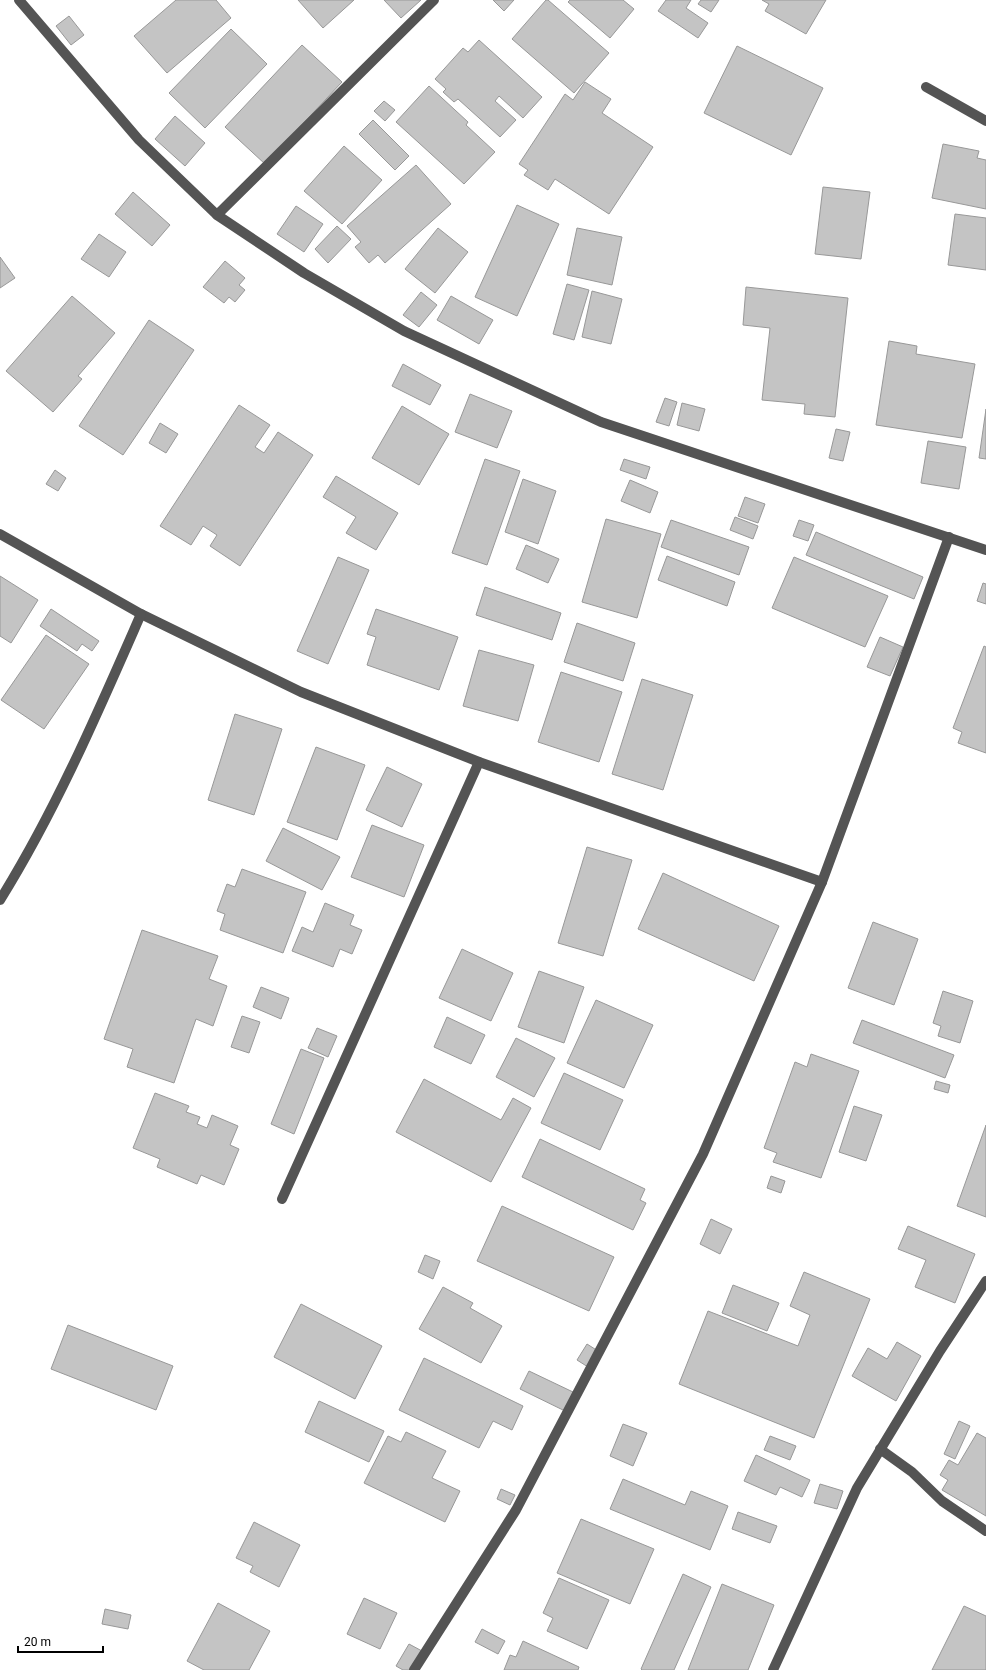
<svg xmlns="http://www.w3.org/2000/svg" width="986" height="1670" viewBox="0 0 986 1670" font-family="Roboto,sans-serif">
	<style>
		.building { fill: #c4c4c4; stroke: #989898 }
		.lines { fill: none; stroke-linecap: round; stroke-linejoin: round }
		.minor { stroke: #545454; stroke-width: 10 }
	</style>
	<rect width="100%" height="100%" fill="#fff"/>
	<g class="building">
		<path d="M176,0H216L231,18L167,73L134,36Z"/>
		<path d="M298,0H354L323,28Z"/>
		<path d="M384,0H421L401,18Z"/>
		<path d="M493,0H514L504,11Z"/>
		<path d="M546,0H548L609,53L574,93L512,39Z"/>
		<path d="M570,0H623L634,9L610,38L568,2Z"/>
		<path d="M666,0H691L686,8L708,23L698,38L658,11Z"/>
		<path d="M701,0H719L711,12L698,4Z"/>
		<path d="M762,0H826L806,34L765,11L769,4Z"/>
		<path d="M69,16L84,35L71,45L56,26Z"/>
		<path d="M231,29L267,64L205,128L169,93Z"/>
		<path d="M479,40L542,97L523,118L499,96L495,101L516,120L500,137L458,99L454,102L443,92L446,89L435,79L463,48L468,52Z"/>
		<path d="M302,45L342,82L265,164L225,127Z"/>
		<path d="M737,46L823,88L791,155L704,113Z"/>
		<path d="M585,82L611,99L602,113L653,147L609,214L555,179L548,190L524,175L528,170L519,164L565,94L573,100Z"/>
		<path d="M429,86L468,122L466,125L495,152L464,184L396,122Z"/>
		<path d="M384,101L395,110L385,121L374,111Z"/>
		<path d="M175,116L205,143L185,166L155,139Z"/>
		<path d="M373,120L409,156L395,170L359,134Z"/>
		<path d="M943,144L979,151L977,158L986,160V209L932,198Z"/>
		<path d="M344,146L382,180L342,224L304,191Z"/>
		<path d="M416,165L451,204L385,263L378,255L369,263L355,247L361,242L347,226Z"/>
		<path d="M823,187L870,192L861,259L815,254Z"/>
		<path d="M133,192L170,225L152,246L115,214Z"/>
		<path d="M517,205L559,224L517,316L475,297Z"/>
		<path d="M296,206L323,224L304,252L277,234Z"/>
		<path d="M955,214L986,218V270L948,265Z"/>
		<path d="M337,226L351,239L328,263L315,249Z"/>
		<path d="M438,228L468,252L435,293L405,269Z"/>
		<path d="M577,228L622,237L612,285L567,275Z"/>
		<path d="M99,234L126,252L109,277L81,259Z"/>
		<path d="M0,257L15,278L0,288Z"/>
		<path d="M225,261L245,278L239,285L245,290L235,302L229,297L224,303L203,287Z"/>
		<path d="M567,284L589,290L574,340L553,334Z"/>
		<path d="M746,287L848,298L835,417L804,414L805,404L762,400L770,328L743,325Z"/>
		<path d="M592,291L622,299L611,344L582,337Z"/>
		<path d="M421,292L437,305L419,327L403,315Z"/>
		<path d="M72,296L115,333L78,376L82,379L53,412L6,371Z"/>
		<path d="M451,296L493,320L479,344L437,320Z"/>
		<path d="M149,320L194,350L123,455L79,426Z"/>
		<path d="M889,341L917,346L916,354L975,364L962,438L876,425Z"/>
		<path d="M403,364L441,385L430,405L392,386Z"/>
		<path d="M470,394L512,411L497,448L455,432Z"/>
		<path d="M665,398L677,402L669,426L656,422Z"/>
		<path d="M682,403L705,409L699,431L677,425Z"/>
		<path d="M239,405L270,425L255,447L264,453L278,432L313,455L240,566L210,546L217,535L203,526L191,545L160,526Z"/>
		<path d="M402,406L449,434L419,485L372,458Z"/>
		<path d="M986,409V459L979,458Z"/>
		<path d="M160,423L178,434L166,453L149,443Z"/>
		<path d="M836,429L850,432L843,461L829,458Z"/>
		<path d="M928,441L966,447L959,489L921,483Z"/>
		<path d="M485,459L520,471L487,565L452,553Z"/>
		<path d="M624,459L650,467L646,479L620,470Z"/>
		<path d="M55,470L66,478L58,491L46,484Z"/>
		<path d="M336,476L398,513L376,550L346,533L356,517L323,497Z"/>
		<path d="M523,479L556,491L538,544L505,532Z"/>
		<path d="M630,480L658,492L650,513L621,501Z"/>
		<path d="M745,497L765,504L758,523L738,516Z"/>
		<path d="M735,517L758,526L753,539L730,530Z"/>
		<path d="M606,519L661,534L637,618L582,602Z"/>
		<path d="M671,520L749,547L739,575L661,547Z"/>
		<path d="M799,520L814,525L808,541L793,536Z"/>
		<path d="M816,532L923,577L914,599L806,555Z"/>
		<path d="M526,545L559,559L548,583L516,569Z"/>
		<path d="M667,556L735,582L727,606L658,580Z"/>
		<path d="M338,557L369,570L328,664L297,651Z"/>
		<path d="M794,557L888,596L865,647L772,608Z"/>
		<path d="M0,576L38,600L11,643L0,636Z"/>
		<path d="M983,583L986,584V604L977,601Z"/>
		<path d="M485,587L561,613L552,640L476,615Z"/>
		<path d="M51,609L99,641L92,651L82,644L77,651L40,626Z"/>
		<path d="M376,609L458,637L439,690L367,665L376,637L367,634Z"/>
		<path d="M577,623L635,643L623,681L564,662Z"/>
		<path d="M46,635L89,664L44,729L1,700Z"/>
		<path d="M880,637L903,647L890,676L867,667Z"/>
		<path d="M984,646L986,647V753L958,743L962,732L953,728Z"/>
		<path d="M479,650L534,665L518,721L463,706Z"/>
		<path d="M561,672L622,692L599,762L538,742Z"/>
		<path d="M642,679L693,695L663,790L612,774Z"/>
		<path d="M235,714L282,729L254,815L208,800Z"/>
		<path d="M316,747L365,765L337,840L287,822Z"/>
		<path d="M387,767L422,784L402,827L366,810Z"/>
		<path d="M372,825L424,845L404,897L351,877Z"/>
		<path d="M283,828L340,857L322,890L266,861Z"/>
		<path d="M587,847L632,860L603,956L558,943Z"/>
		<path d="M242,869L306,892L283,953L220,930L225,914L217,911L227,884L235,887Z"/>
		<path d="M663,873L779,926L754,981L638,929Z"/>
		<path d="M325,903L354,915L350,925L362,930L352,954L340,949L333,967L292,951L302,927L313,932Z"/>
		<path d="M873,922L918,939L894,1005L848,988Z"/>
		<path d="M142,930L218,956L209,979L227,986L213,1026L196,1019L174,1083L127,1067L133,1049L104,1039Z"/>
		<path d="M462,949L513,973L491,1021L439,998Z"/>
		<path d="M539,971L584,987L564,1043L518,1027Z"/>
		<path d="M261,987L289,998L281,1019L253,1007Z"/>
		<path d="M943,991L973,1001L960,1043L938,1036L941,1026L933,1023Z"/>
		<path d="M596,1000L653,1025L624,1088L567,1063Z"/>
		<path d="M242,1016L260,1022L249,1053L231,1047Z"/>
		<path d="M447,1017L485,1035L471,1064L434,1047Z"/>
		<path d="M862,1020L954,1055L945,1078L853,1043Z"/>
		<path d="M317,1028L337,1036L328,1057L308,1048Z"/>
		<path d="M516,1038L555,1058L534,1097L496,1077Z"/>
		<path d="M301,1049L324,1058L294,1134L271,1124Z"/>
		<path d="M811,1054L859,1071L821,1178L773,1162L777,1153L764,1148L795,1062L807,1067Z"/>
		<path d="M564,1073L623,1100L600,1150L541,1123Z"/>
		<path d="M424,1079L501,1120L513,1098L531,1108L491,1182L396,1132Z"/>
		<path d="M936,1081L950,1085L948,1093L934,1089Z"/>
		<path d="M155,1093L189,1106L186,1112L200,1117L197,1124L207,1128L212,1115L238,1126L230,1145L239,1149L224,1185L201,1175L197,1184L157,1167L160,1159L133,1148Z"/>
		<path d="M854,1106L882,1115L866,1161L839,1152Z"/>
		<path d="M986,1125V1217L957,1206Z"/>
		<path d="M540,1139L645,1189L640,1200L646,1203L633,1230L522,1177Z"/>
		<path d="M771,1176L785,1181L781,1193L767,1188Z"/>
		<path d="M502,1206L614,1257L589,1311L477,1261Z"/>
		<path d="M711,1219L732,1229L720,1254L700,1244Z"/>
		<path d="M908,1226L975,1254L955,1303L915,1287L926,1260L898,1249Z"/>
		<path d="M425,1255L440,1261L433,1279L418,1272Z"/>
		<path d="M804,1272L870,1299L814,1438L679,1384L708,1311L798,1346L810,1315L790,1306Z"/>
		<path d="M733,1285L779,1303L767,1331L722,1313Z"/>
		<path d="M443,1287L473,1303L470,1308L502,1326L481,1363L419,1329Z"/>
		<path d="M301,1304L382,1346L355,1399L274,1357Z"/>
		<path d="M68,1325L173,1366L156,1410L51,1369Z"/>
		<path d="M897,1342L921,1356L896,1401L852,1376L868,1348L887,1359Z"/>
		<path d="M587,1344L598,1351L588,1367L577,1360Z"/>
		<path d="M424,1358L523,1406L512,1430L493,1421L479,1448L399,1410Z"/>
		<path d="M529,1371L573,1392L565,1411L520,1389Z"/>
		<path d="M319,1401L384,1431L369,1462L305,1432Z"/>
		<path d="M959,1421L970,1426L955,1459L944,1454Z"/>
		<path d="M623,1424L647,1433L633,1466L610,1456Z"/>
		<path d="M406,1432L446,1451L432,1478L460,1491L445,1522L364,1483L388,1436L401,1442Z"/>
		<path d="M977,1433L986,1438V1516L942,1490L948,1480L940,1475L949,1460L958,1465Z"/>
		<path d="M770,1436L796,1446L790,1460L764,1450Z"/>
		<path d="M756,1455L810,1480L802,1497L780,1487L776,1495L744,1481Z"/>
		<path d="M623,1479L685,1505L691,1491L728,1506L710,1550L610,1509Z"/>
		<path d="M820,1484L843,1491L837,1509L814,1503Z"/>
		<path d="M501,1489L515,1495L510,1505L497,1499Z"/>
		<path d="M738,1512L777,1526L770,1543L732,1529Z"/>
		<path d="M581,1519L654,1549L630,1604L557,1573Z"/>
		<path d="M254,1522L300,1545L279,1587L250,1572L253,1566L236,1558Z"/>
		<path d="M683,1574L711,1587L674,1670H642L641,1669Z"/>
		<path d="M559,1578L609,1600L587,1649L547,1631L553,1618L543,1613Z"/>
		<path d="M722,1584L774,1605L748,1670H688Z"/>
		<path d="M364,1598L397,1613L380,1649L347,1634Z"/>
		<path d="M218,1603L270,1631L249,1670H204L187,1661Z"/>
		<path d="M964,1606L986,1616V1670H932Z"/>
		<path d="M105,1609L131,1615L128,1629L102,1624Z"/>
		<path d="M482,1629L505,1641L498,1654L475,1642Z"/>
		<path d="M523,1641L579,1667L578,1670H504L510,1655L516,1657Z"/>
		<path d="M409,1644L422,1651L411,1670H403L396,1666Z"/>
	</g>
	<g class="lines">
		<g class="minor">
			<path d="M19,0L139,140L217,215L304,273L404,331L601,422L986,550"/>
			<path d="M926,87L986,121"/>
			<path d="M217,215L434,0"/>
			<path d="M0,534L141,614L301,692L479,762L822,882"/>
			<path d="M0,900C56,810 98,712 141,614"/>
			<path d="M282,1199L479,762"/>
			<path d="M880,1449L912,1472L942,1501L986,1531"/>
			<path d="M414,1670L516,1510L703,1154L822,882L949,537"/>
			<path d="M773,1670L857,1488L940,1351L986,1281"/>
		</g>
	</g>
	<path d="M18 1646v6h85v-6" fill="none" stroke="#000000" stroke-width="2"/>
	<text x="24" y="1646" font-size="12" fill="#000000" stroke="#ffffff" stroke-width="3" paint-order="stroke">20 m</text>
</svg>
